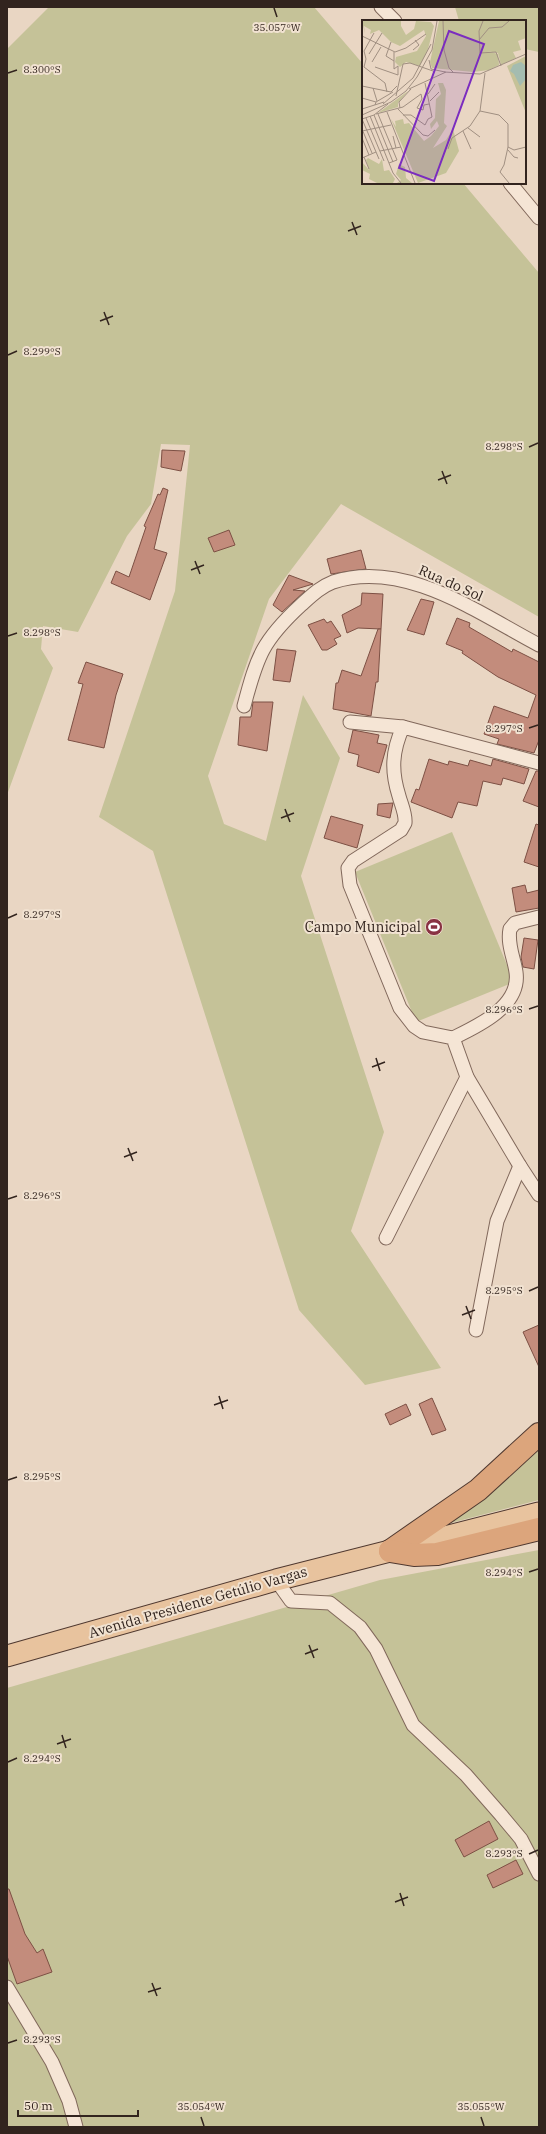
<svg xmlns="http://www.w3.org/2000/svg" width="546" height="2134" viewBox="0 0 546 2134" font-family="'IBM Plex Serif',serif">
	<style>
		.green { fill: #c5c298 }
		.building { fill: #c38c7c; stroke: #7d5044 }
		.lines { fill: none; stroke-linecap: round; stroke-linejoin: round }
		.minor-casing { stroke: #81685b; stroke-width: 15 }
		.primary-casing { stroke: #4f382f; stroke-width: 23 }
		.trunk-casing { stroke: #4f382f; stroke-width: 24 }
		.minor { stroke: #f5e5d5; stroke-width: 13 }
		.primary { stroke: #e8c39e; stroke-width: 21 }
		.trunk { stroke: #dca57c; stroke-width: 22 }
		.ticks { fill: none; stroke: #32241e; stroke-width: 1.5 }
		.labels { text-anchor: middle; dominant-baseline: central; stroke-width: 4; stroke-linejoin: round; paint-order: stroke }
		.street-label { font-size: 14px; fill: #32241e; stroke: #f1e2d1 }
		.poi-label { font-size: 14px; fill: #32241e; stroke: #f1e2d1; text-anchor: end }
		.inset-road { fill: none; stroke: #a08f81; stroke-width: 1 }
		.view { fill: #7b2cbf; fill-opacity: 0.15; stroke: #7b2cbf; stroke-width: 2 }
		.inset-edge { fill: none; stroke: #32241e; stroke-width: 2 }
		.ticks-label { font-size: 10px; text-anchor: middle; fill: #32241e; stroke: #f1e2d1; stroke-width: 4; stroke-linejoin: round; paint-order: stroke }
	</style>
	<rect width="100%" height="100%" fill="#e9d6c3"/>
	<g class="green">
		<path d="M49,7H314L363,64V183H463L539,273V617L341,504L269,599L208,776L224,824L266,841L303,695L340,758L301,876L384,1132L351,1231L441,1368L365,1385L299,1310L153,851L99,817L175,591L190,445L161,444L151,504L127,536L78,632L43,626L41,649L53,668L7,795V49Z"/>
		<path d="M455,7H539V52L525,49V21H459Z"/>
		<path d="M452,832L514,982L416,1022L355,872Z"/>
		<path d="M539,1450V1500L443,1525L505,1481Z"/>
		<path d="M539,1550V2127H7V1688L380,1580Z"/>
	</g>
	<g class="building">
		<path d="M162,450L185,451L181,471L161,467Z"/>
		<path d="M163,488L168,490L154,549L167,553L150,600L111,583L116,571L129,577L146,527L144,526L158,494L160,495Z"/>
		<path d="M229,530L235,545L214,552L208,538Z"/>
		<path d="M361,550L366,569L331,574L327,559Z"/>
		<path d="M289,575L313,584L293,590L305,591L282,612L273,605Z"/>
		<path d="M362,593L383,594L381,629L358,628L347,633L342,615L361,605Z"/>
		<path d="M421,599L434,602L424,635L407,630Z"/>
		<path d="M457,618L470,623L469,627L512,652L513,649L539,662V740L534,753L497,744L499,739L484,734L494,706L528,718L536,695L498,677L462,653L463,651L446,644Z"/>
		<path d="M324,619L327,623L331,621L341,636L334,639L337,644L327,650H322L308,625Z"/>
		<path d="M378,629H381L378,682H376L371,716L333,709L336,683H338L342,670L361,676Z"/>
		<path d="M277,649L296,651L290,682L273,680Z"/>
		<path d="M86,662L123,674L116,695L104,748L68,740L83,684L78,683Z"/>
		<path d="M253,702H273L267,751L238,745L240,717H251Z"/>
		<path d="M353,730L379,735L377,743L387,745L379,773L357,766L359,755L348,752Z"/>
		<path d="M429,759L448,765L449,761L468,766L470,760L491,766L493,759L529,769L524,784L503,778L501,785L483,781L477,806L458,802L452,818L411,802L416,789L419,790Z"/>
		<path d="M536,771H539V807L523,801Z"/>
		<path d="M393,803L390,818L377,815L378,804Z"/>
		<path d="M331,816L363,825L357,848L324,838Z"/>
		<path d="M536,824L539,825V867L524,862Z"/>
		<path d="M525,885L527,893L539,890V908L516,912L512,888Z"/>
		<path d="M524,938L538,940L534,969L523,967L521,957Z"/>
		<path d="M539,1325V1367L523,1332Z"/>
		<path d="M432,1398L446,1430L432,1435L419,1404Z"/>
		<path d="M406,1404L411,1415L390,1425L385,1414Z"/>
		<path d="M489,1821L498,1839L464,1857L455,1840Z"/>
		<path d="M516,1860L523,1874L493,1888L487,1875Z"/>
		<path d="M7,1889H9L25,1934L37,1953L43,1949L52,1972L17,1984L7,1956Z"/>
	</g>
	<g class="lines">
		<defs>
			<g id="minor">
				<path d="M381,7L395,21"/>
				<path d="M510,183L539,218"/>
				<path d="M244,706C257,656 263,640 301,605C311,596 320,587 333,582C405,559 478,613 539,645"/>
				<path d="M350,722L403,727"/>
				<path d="M539,763L403,727C392,751 391,771 399,796C401,804 406,814 405,823L401,830L353,861L348,868L350,885L400,1008L414,1026L423,1032L453,1038L467,1077L520,1166L539,1195"/>
				<path d="M453,1038C478,1026 521,1006 516,972C514,958 507,944 510,929L515,923L539,917"/>
				<path d="M386,1238L467,1077"/>
				<path d="M476,1330L497,1221L520,1166"/>
				<path d="M276,1580L291,1601L330,1603L360,1627L376,1649L413,1725L466,1775L501,1815L521,1839L539,1874"/>
				<path d="M7,1987L52,2062L69,2101L76,2127"/>
			</g>
			<path id="primary" d="M7,1656L276,1580L539,1513"/>
			<g id="trunk">
				<path d="M390,1551L478,1490L539,1434"/>
				<path d="M390,1551L414,1555L437,1554L539,1529"/>
			</g>
		</defs>
		<use href="#minor" class="minor-casing"/>
		<use href="#primary" class="primary-casing"/>
		<use href="#trunk" class="trunk-casing"/>
		<use href="#minor" class="minor"/>
		<use href="#primary" class="primary"/>
		<use href="#trunk" class="trunk"/>
	</g>
	<path class="ticks" d="M274,8L277,17M8,73L17,70M352,222L357,235M348,231L361,226M104,312L109,325M100,321L113,316M8,355L17,351M529,447L538,443M442,471L447,484M438,480L451,475M195,561L200,574M191,570L204,565M8,636L17,633M529,728L538,725M285,809L290,822M281,818L294,813M8,918L17,914M529,1009L538,1006M376,1058L380,1071M372,1067L385,1062M128,1148L133,1161M124,1157L137,1152M8,1199L17,1196M529,1291L538,1287M466,1306L471,1319M462,1315L475,1310M219,1396L223,1409M214,1405L228,1400M8,1480L17,1477M529,1572L538,1569M309,1645L314,1658M305,1654L318,1649M62,1735L66,1748M57,1744L71,1739M8,1762L17,1758M529,1854L538,1850M400,1893L404,1906M395,1902L408,1897M152,1983L157,1996M148,1992L161,1988M8,2043L17,2040M201,2117L204,2126M481,2117L484,2126"/>
	<defs>
		<symbol id="stadium-disc" viewBox="-11 -11 22 22"><circle r="9.5" fill="#893243" stroke="#f1e2d1"/><path d="M0-5a6.5 5 0 1 0 0 10a6.5 5 0 1 0 0-10ZM-3.5-1.8h7v3.6h-7Z" fill="#fff"/></symbol>
	</defs>
	<g fill-rule="evenodd">
		<use href="#stadium-disc" x="424" y="917" width="20" height="20"/>
	</g>
	<g class="labels">
		<g class="street-label">
			<text transform="translate(451 583) rotate(24)">Rua do Sol</text>
			<text transform="translate(198 1602) rotate(-16)">Avenida Presidente Getúlio Vargas</text>
		</g>
		<g class="poi-label">
			<text x="421" y="927">Campo Municipal</text>
		</g>
	</g>
	<g transform="translate(362 20)">
		<rect width="164" height="164" fill="#e9d6c3"/>
		<path d="M0,1H39V6L44,15L52,9L54,1L69,2L72,6L66,29L58,46L44,42L38,47L33,42L34,37L55,31L64,16L62,10L38,26L29,22L17,10L8,14L9,10L2,6L3,14ZM77,1H164V18L156,21L159,30L151,32L154,38L139,45L136,33L125,31L136,34L137,45L127,50L111,52L70,48L68,42ZM164,36V93L145,46ZM76,63H81L84,70L82,103L85,106L71,128L84,120L91,109L97,131L84,153L56,163L29,99L34,107L33,101L41,99L42,104L47,103L62,121L69,116L77,106L75,101L69,109L68,104L73,98L74,79L79,74ZM46,71L36,83V87L16,93ZM6,138L17,144L20,139L22,151L27,150L33,159L31,163H35H15L7,159L8,154L0,150V142L7,150L4,140ZM37,144L43,147L44,158L50,163H35L39,160L34,154Z" fill="#c5c298"/>
		<path d="M159,42L164,46V59L158,66L152,54L148,51L151,45Z" fill="#a4bcb0"/>
		<path class="inset-road" d="M81,1L82,30L87,48L91,52M121,1L117,11L118,33L134,32L139,46M12,13L2,31L4,39L2,47L23,63L25,72M0,16L33,32L44,28L64,14M117,20L127,8L140,7L147,1M29,22L24,36L32,41M51,30L57,25L53,20M32,32V49L36,46V55M7,34L20,13M67,40L69,49L83,52M10,42L19,27M13,47L36,55M82,52L118,54L164,34M0,66L29,72L35,66M11,68L15,81M47,69L84,52M66,74L73,64M34,76L41,44L48,43L71,51M0,78L14,82M68,81L77,72M21,84L51,58L69,24M13,85L14,82L31,72M38,88L37,82L49,69M0,89L22,82M36,89L61,115L66,116L73,110M118,91L137,95L146,104V127L142,145L138,152L147,163M25,92L53,163M14,94L41,87L59,74L60,79L55,88L61,90L62,85L67,84M16,94L35,140L27,143M0,95L29,82L44,71L55,57L70,30L75,1M12,95L31,142M41,95H49L63,105L66,99L70,97L63,63M8,96L31,153L39,163M4,98L22,141M0,99L17,139M0,99L12,95L26,84M106,108L118,117M0,109L10,133M0,111L29,105M101,111L109,129M31,116L34,128M0,118L7,135M146,127L152,130L164,127M86,129L90,118L108,106L118,91L123,53M146,130L152,137L156,138M18,131L39,127M2,137L7,149M0,138L14,132"/>
		<path class="view" d="M87,11L122,24L72,161L37,148Z"/>
		<rect width="164" height="164" class="inset-edge"/>
	</g>
	<g class="ticks-label">
		<text x="277" y="31">35.057°W</text>
		<text x="42" y="73">8.300°S</text>
		<text x="42" y="355">8.299°S</text>
		<text x="504" y="450">8.298°S</text>
		<text x="42" y="636">8.298°S</text>
		<text x="504" y="732">8.297°S</text>
		<text x="42" y="918">8.297°S</text>
		<text x="504" y="1013">8.296°S</text>
		<text x="42" y="1199">8.296°S</text>
		<text x="504" y="1294">8.295°S</text>
		<text x="42" y="1480">8.295°S</text>
		<text x="504" y="1576">8.294°S</text>
		<text x="42" y="1762">8.294°S</text>
		<text x="504" y="1857">8.293°S</text>
		<text x="42" y="2043">8.293°S</text>
		<text x="201" y="2110">35.054°W</text>
		<text x="481" y="2110">35.055°W</text>
	</g>
	<rect width="546" height="2134" fill="none" stroke="#32241e" stroke-width="16"/>
	<path d="M18 2110v6h120v-6" fill="none" stroke="#32241e" stroke-width="2"/>
	<text x="24" y="2110" font-size="12" fill="#32241e" stroke="#f1e2d1" stroke-width="3" paint-order="stroke">50 m</text>
</svg>
